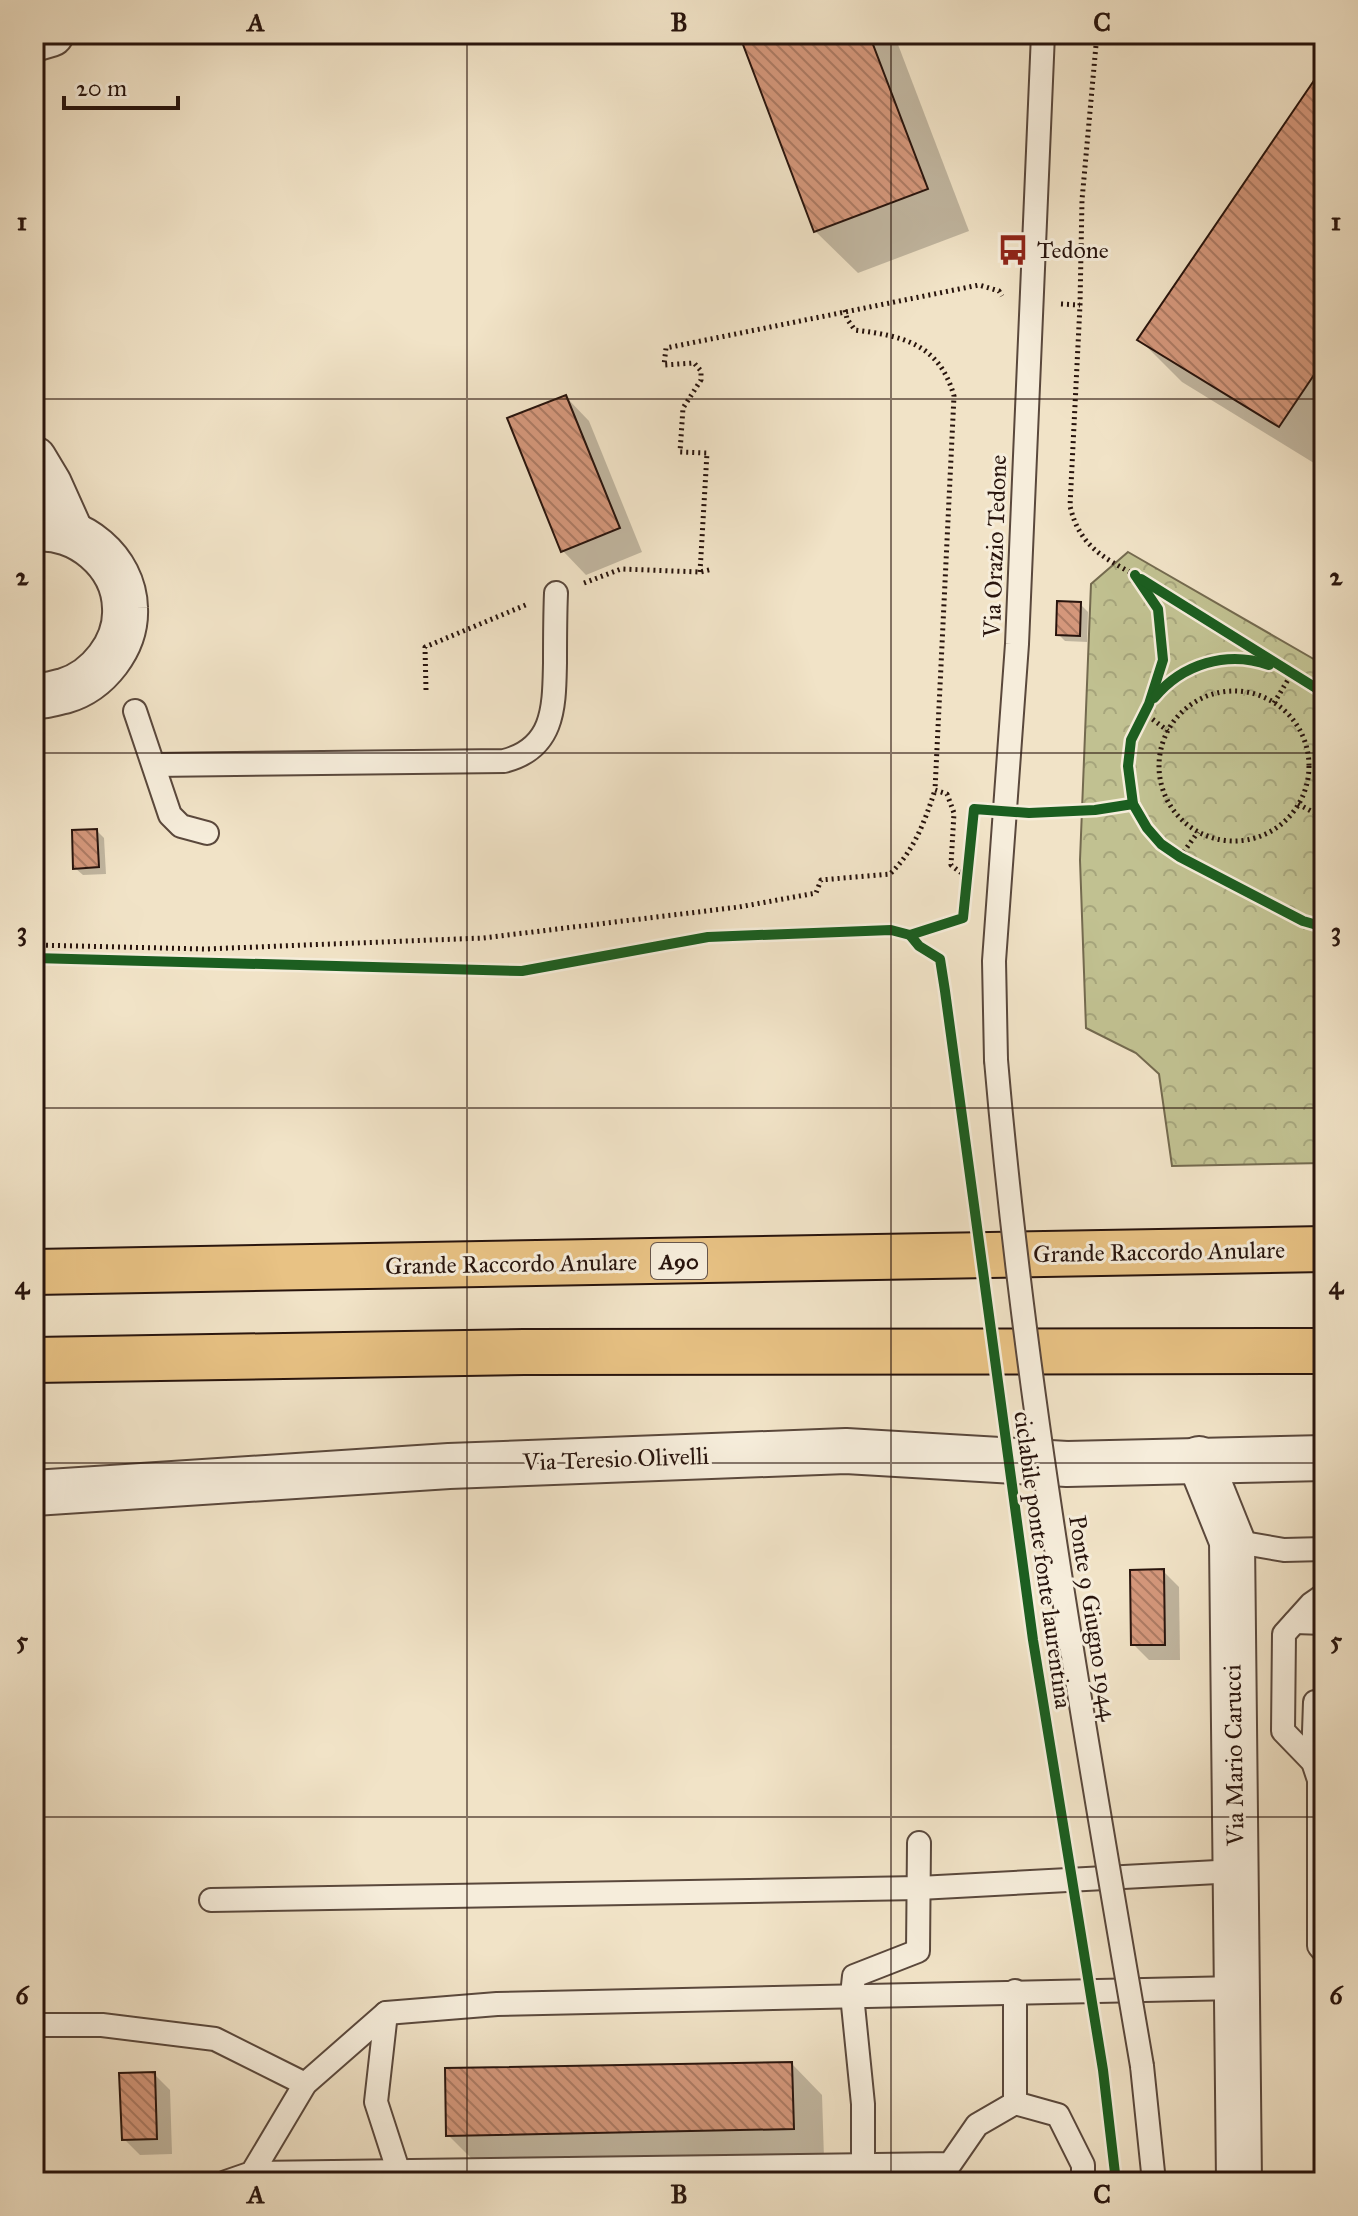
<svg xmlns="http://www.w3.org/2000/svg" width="1358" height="2216" viewBox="0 0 1358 2216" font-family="'IM FELL Great Primer',serif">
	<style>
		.park { fill: url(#park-crowns); stroke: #746a4f; stroke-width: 2 }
		.shadow { fill: #0003 }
		.building { fill: url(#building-back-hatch); stroke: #28140d; stroke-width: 2 }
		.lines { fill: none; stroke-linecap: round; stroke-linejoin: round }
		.service-casing { stroke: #5a483c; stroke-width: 26 }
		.minor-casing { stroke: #5a483c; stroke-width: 48 }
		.motorway-casing { stroke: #28140d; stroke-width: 48 }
		.path { stroke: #28140d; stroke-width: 5; stroke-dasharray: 2 4; stroke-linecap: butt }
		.service { stroke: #f6eddb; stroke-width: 22 }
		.minor { stroke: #f6eddb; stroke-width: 44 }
		.motorway { stroke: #e8c284; stroke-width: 44 }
		.service-bridge-casing { stroke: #5a483c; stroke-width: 26; stroke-linecap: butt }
		.service-bridge { stroke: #f6eddb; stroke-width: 22 }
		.cycleway-casing { stroke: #f6eddb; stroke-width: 15 }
		.cycleway { stroke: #1b5e20; stroke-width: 10 }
		.grid { fill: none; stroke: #28140d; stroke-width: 2; stroke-opacity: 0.55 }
		.labels { text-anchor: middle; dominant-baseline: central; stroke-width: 6; stroke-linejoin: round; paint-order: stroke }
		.shield { fill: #f6eddb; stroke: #66554b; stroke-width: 2 }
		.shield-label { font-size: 22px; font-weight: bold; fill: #28140d }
		.poi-label { font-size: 24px; fill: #28140d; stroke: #f6eddb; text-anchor: start }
		.street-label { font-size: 24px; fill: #28140d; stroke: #f6eddb }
		.neatline { fill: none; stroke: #28140d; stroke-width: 3 }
		.grid-label { font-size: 26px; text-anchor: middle; font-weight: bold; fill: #28140d }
	</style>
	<defs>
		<pattern id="park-crowns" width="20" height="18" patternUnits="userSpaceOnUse" patternTransform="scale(2)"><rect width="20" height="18" fill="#c1c191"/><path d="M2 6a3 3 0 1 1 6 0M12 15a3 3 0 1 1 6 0" fill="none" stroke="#a6a57c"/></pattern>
		<pattern id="building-back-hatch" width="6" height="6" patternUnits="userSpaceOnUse" patternTransform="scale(2)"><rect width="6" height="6" fill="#d4977b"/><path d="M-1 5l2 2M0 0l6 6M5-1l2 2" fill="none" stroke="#ac7a63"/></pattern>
	</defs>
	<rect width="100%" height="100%" fill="#f1e3c7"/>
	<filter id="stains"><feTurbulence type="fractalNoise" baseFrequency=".0025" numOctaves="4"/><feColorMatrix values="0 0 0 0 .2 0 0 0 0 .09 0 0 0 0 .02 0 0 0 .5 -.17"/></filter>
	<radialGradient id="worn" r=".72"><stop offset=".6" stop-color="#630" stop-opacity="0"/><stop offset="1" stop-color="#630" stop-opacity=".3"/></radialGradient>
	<path class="park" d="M1128,552L1324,665V1163L1172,1166L1159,1074L1136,1053L1086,1028L1080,860L1091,584Z"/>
	<g class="shadow">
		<path d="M741,34H894L969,231L858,273L815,231Z"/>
		<path d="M1324,87V465L1322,468L1182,382L1140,340Z"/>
		<path d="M566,397L589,421L642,552L586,575L563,551Z"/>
		<path d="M1080,604L1088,612L1087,642L1065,641L1058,634Z"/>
		<path d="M97,831L104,838L106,874L83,875L75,868Z"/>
		<path d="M1163,1571L1179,1587L1180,1660H1149L1133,1644Z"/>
		<path d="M792,2064L822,2095L824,2159L479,2166L448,2135Z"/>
		<path d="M154,2074L170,2090L172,2154L140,2155L124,2139Z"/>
	</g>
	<g class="building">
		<path d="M739,34H869L928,189L814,232Z"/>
		<path d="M1315,79L1324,84V360L1279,427L1137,340Z"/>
		<path d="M566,395L620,528L561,552L507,418Z"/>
		<path d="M1057,601L1081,602L1080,636L1056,635Z"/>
		<path d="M97,829L99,867L73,869L72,830Z"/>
		<path d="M1164,1569L1165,1645H1131L1130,1570Z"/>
		<path d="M792,2062L794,2129L446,2136L445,2068Z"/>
		<path d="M155,2072L157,2139L122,2140L119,2073Z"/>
	</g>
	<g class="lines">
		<defs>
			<g id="service">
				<path d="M135,711L170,815L181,826L207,833"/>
				<path d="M154,765L504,761C555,748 554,706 555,663C555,640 555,617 556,593"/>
				<path d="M996,1060L994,961L1017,644L1043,34"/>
				<path d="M1232,1541L1284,1550L1324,1549"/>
				<path d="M1324,1595L1311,1604L1284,1634L1283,1731L1313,1762L1319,1780V1946L1324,1952"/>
				<path d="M1295,1622L1324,1623"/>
				<path d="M1313,1762L1315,1702H1324"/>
				<path d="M211,1900L919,1888L1236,1871"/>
				<path d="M1015,1991V2103"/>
				<path d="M386,2013L376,2102L399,2173V2182"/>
				<path d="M34,2025H102L215,2039L305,2084"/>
				<path d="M1142,2066L1154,2182"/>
				<path d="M226,2182L252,2173L305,2084L386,2013L497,2004L1237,1988"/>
				<path d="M253,2182L252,2173L950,2164L977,2125L1015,2103L1058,2115L1083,2165V2182"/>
				<path d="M863,2182V2104L852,1995L854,1976L918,1951L919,1843"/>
			</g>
			<g id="minor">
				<path d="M34,39L51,34"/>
				<path d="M34,459L49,484L71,533"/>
				<path d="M34,529C79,524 124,562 125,608C127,645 98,681 64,691C54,693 44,697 34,695"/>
				<path d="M1199,1459L1232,1541L1239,2182"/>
				<path d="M34,1493L449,1466L846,1451L1067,1464L1324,1458"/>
			</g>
			<g id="motorway">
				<path d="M34,1272L1324,1249"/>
				<path d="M34,1360L524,1352L1324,1351"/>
			</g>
		</defs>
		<use href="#service" class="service-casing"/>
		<use href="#minor" class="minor-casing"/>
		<use href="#motorway" class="motorway-casing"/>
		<g class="path">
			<path d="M1097,34L1082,200L1080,305L1070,506C1079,545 1102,557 1135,575"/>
			<path d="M1061,304L1080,305"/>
			<path d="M845,310L847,319L855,330C902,336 939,343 954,396L935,790L947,794L954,813L951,865L960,872L968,873"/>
			<path d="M700,572L707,453L680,452L683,408L701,380V371L694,363L664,365L666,348L979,285L999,291L1002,296"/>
			<path d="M584,583L621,569L700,572L713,569"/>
			<path d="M426,690L425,647L528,604"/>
			<circle cx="1234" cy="766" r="75"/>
			<path d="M1274,703L1292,673"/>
			<path d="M1143,712L1168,731"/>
			<path d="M1298,804L1324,818"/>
			<path d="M1180,857L1198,832"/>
			<path d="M34,945L205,949L483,938L739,907L816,893L821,880L890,874C914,851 925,821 935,790"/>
		</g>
		<use href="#service" class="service"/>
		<use href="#minor" class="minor"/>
		<use href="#motorway" class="motorway"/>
		<defs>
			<path id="service-bridge" d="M996,1060C1025,1398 1085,1732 1142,2066"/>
		</defs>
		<use href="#service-bridge" class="service-bridge-casing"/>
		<use href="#service-bridge" class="service-bridge"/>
		<defs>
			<g id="cycleway">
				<path d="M1135,575L1158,609L1163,660L1149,704L1131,740L1128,766L1133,804L1147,828L1161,844L1180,857L1303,921L1324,927"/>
				<path d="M1141,579L1324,693"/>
				<path d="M1154,698C1182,664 1227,650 1269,665"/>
				<path d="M910,935L919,946L940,959L945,991L1033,1640L1103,2070L1116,2182"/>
				<path d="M34,958L522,971L708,937L891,930L910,935L963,918L974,809L1029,813L1095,810L1133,804"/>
			</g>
		</defs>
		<use href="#cycleway" class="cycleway-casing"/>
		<use href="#cycleway" class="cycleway"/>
	</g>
	<path class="grid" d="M467,34V2182M891,34V2182M34,399H1324M34,753H1324M34,1108H1324M34,1463H1324M34,1817H1324"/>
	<defs>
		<symbol id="bus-bare" viewBox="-9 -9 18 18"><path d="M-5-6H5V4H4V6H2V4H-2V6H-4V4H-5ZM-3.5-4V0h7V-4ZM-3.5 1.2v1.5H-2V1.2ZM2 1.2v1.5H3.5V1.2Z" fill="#8f2418" stroke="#f6eddb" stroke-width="2.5" paint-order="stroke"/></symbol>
	</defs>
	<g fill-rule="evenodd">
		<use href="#bus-bare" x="991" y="228" width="44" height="44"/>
	</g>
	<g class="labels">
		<rect class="shield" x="651" y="1243" width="56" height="36" rx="6"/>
		<g class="shield-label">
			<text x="679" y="1261">A90</text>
		</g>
		<g class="poi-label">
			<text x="1037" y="250">Tedone</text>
		</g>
		<g class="street-label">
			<text transform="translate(995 546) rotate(-88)">Via Orazio Tedone</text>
			<text transform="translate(1159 1252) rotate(-1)">Grande Raccordo Anulare</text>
			<text transform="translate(511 1264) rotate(-1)">Grande Raccordo Anulare</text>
			<text transform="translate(616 1459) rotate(-2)">Via Teresio Olivelli</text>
			<text transform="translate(1043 1560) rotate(82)">ciclabile ponte fonte laurentina</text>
			<text transform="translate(1093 1618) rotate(81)">Ponte 9 Giugno 1944</text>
			<text transform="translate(1234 1755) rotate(-91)">Via Mario Carucci</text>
		</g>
	</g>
	<rect width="1358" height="2216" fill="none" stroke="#f1e3c7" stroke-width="88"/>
	<path d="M64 96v12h114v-12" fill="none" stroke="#28140d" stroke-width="4"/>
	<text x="76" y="96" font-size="24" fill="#28140d" stroke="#f6eddb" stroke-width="6" paint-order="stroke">20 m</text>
	<rect x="44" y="44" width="1270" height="2128" class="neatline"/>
	<g class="grid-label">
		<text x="256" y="31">A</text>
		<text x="679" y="31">B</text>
		<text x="1102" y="31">C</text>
		<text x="22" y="230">1</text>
		<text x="1336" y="230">1</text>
		<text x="22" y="585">2</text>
		<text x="1336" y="585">2</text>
		<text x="22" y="940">3</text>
		<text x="1336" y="940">3</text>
		<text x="22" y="1294">4</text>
		<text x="1336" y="1294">4</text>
		<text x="22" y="1649">5</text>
		<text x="1336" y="1649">5</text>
		<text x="22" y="2004">6</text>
		<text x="1336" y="2004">6</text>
		<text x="256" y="2203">A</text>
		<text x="679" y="2203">B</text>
		<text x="1102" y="2203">C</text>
	</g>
	<rect width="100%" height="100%" filter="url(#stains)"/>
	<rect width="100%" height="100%" fill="url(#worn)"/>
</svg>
